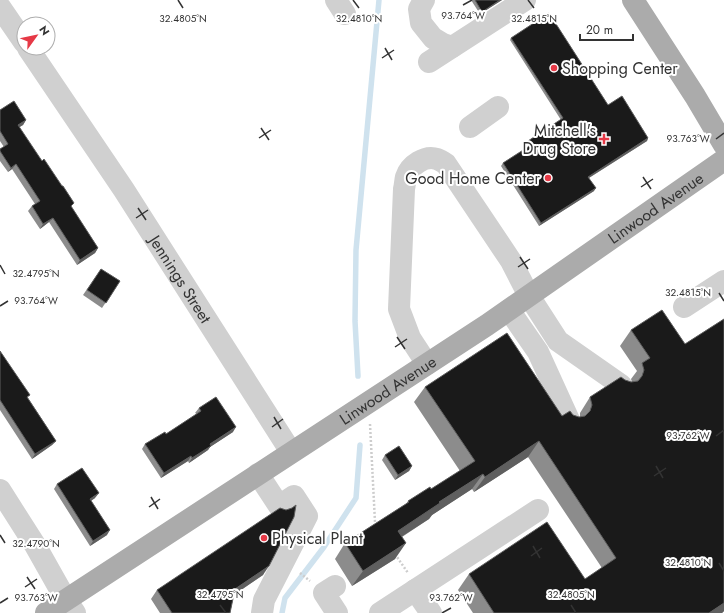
<svg xmlns="http://www.w3.org/2000/svg" width="724" height="613" viewBox="0 0 724 613" font-family="Jost,sans-serif">
	<style>
		.lines { fill: none; stroke-linecap: round; stroke-linejoin: round }
		.stream { stroke: #cfe2ee; stroke-width: 5.5 }
		.path { stroke: #cdcdcd; stroke-width: 2.5; stroke-dasharray: 2 2; stroke-linecap: butt }
		.minor { stroke: #d0d0d0; stroke-width: 22 }
		.major { stroke: #ababab; stroke-width: 22 }
		.wall { fill: #8c8c8c }
		.shaded-wall { fill: #5f5f5f }
		.building { fill: #1a1a1a; stroke: #5f5f5f }
		.ticks { fill: none; stroke: #333; stroke-width: 1.5 }
		.poi-dot { fill: #e63946; stroke: #fff; stroke-width: 1.5 }
		.labels { text-anchor: middle; dominant-baseline: central; stroke-width: 4; stroke-linejoin: round; paint-order: stroke }
		.poi-label { font-size: 16px; fill: #333; stroke: #fff; text-anchor: start }
		.street-label { font-size: 16px; fill: #333; stroke: #fff }
		.ticks-label { font-size: 10px; text-anchor: middle; fill: #333; stroke: #fff; stroke-width: 4; stroke-linejoin: round; paint-order: stroke }
	</style>
	<rect width="100%" height="100%" fill="#fff"/>
	<g class="lines">
		<g class="stream">
			<path d="M358,376L355,321L356,250L379,0"/>
			<path d="M282,613L285,598L324,547L356,498L360,445"/>
		</g>
		<g class="path">
			<path d="M370,424L375,522L377,526"/>
			<path d="M395,554L408,573"/>
			<path d="M300,573L310,581"/>
		</g>
		<g class="minor">
			<path d="M336,0L345,14"/>
			<path d="M424,0L419,9L421,23L433,38L443,44L452,47"/>
			<path d="M0,7L24,42"/>
			<path id="s1" d="M28,48L124,190L291,452"/>
			<path d="M429,62L525,0"/>
			<path d="M470,127L498,107"/>
			<path d="M684,307L724,281"/>
			<path d="M509,310L538,352L569,420"/>
			<path d="M427,364L410,338L399,309L404,189C405,185 405,181 406,177C410,165 425,155 437,159C440,160 443,162 446,164L511,261L529,296L558,341L621,385"/>
			<path d="M258,474L279,506L294,496L307,516L264,600L262,613"/>
			<path d="M0,490L35,545L66,600L75,613"/>
			<path d="M335,586L324,593L337,613"/>
			<path d="M415,590L431,613"/>
			<path d="M380,613L538,510"/>
		</g>
		<g class="major">
			<path d="M633,0L695,96L724,145"/>
			<path id="s2" d="M46,613L487,325L724,160"/>
		</g>
	</g>
	<g class="wall">
		<path d="M471,0H502L480,14Z"/>
		<path d="M511,38L608,105L648,138L647,141L589,178L594,191L539,226L501,166L503,163L529,147L527,143L528,141L561,120L510,40Z"/>
		<path d="M0,110L26,120L23,125L19,127L98,248L95,253L77,265L49,222L40,229L28,211L32,206L35,204L12,169L8,172L0,161V149L4,147L0,141Z"/>
		<path d="M101,269L120,281L102,308L83,295Z"/>
		<path d="M724,319V611L722,613H473L458,590L469,574L585,579L602,568L528,457L474,492L472,489L432,515L429,519L402,537L395,559L352,586L335,559L345,543L406,504L408,501L431,489L460,471L414,402L425,387L562,416L573,415L579,417H580V413L590,397L625,380L632,382L631,379L637,371L620,346L631,330L685,344Z"/>
		<path d="M0,351L28,398L56,441L52,445L32,459L0,410Z"/>
		<path d="M199,408L233,432L210,447L208,450L189,463L188,461L161,478L142,449L145,444L166,434L197,414L195,413Z"/>
		<path d="M385,455L412,466L409,471L395,480L382,460Z"/>
		<path d="M57,484L95,498L91,501L107,535L90,546L54,489Z"/>
		<path d="M286,510L263,575L234,595L230,613H160L151,599L157,590Z"/>
	</g>
	<g class="shaded-wall">
		<path d="M500,0H502L480,14L482,12Z"/>
		<path d="M26,120L23,125L15,130L18,125Z"/>
		<path d="M648,138L647,141L587,179L588,177Z"/>
		<path d="M16,164L12,169L8,172L11,168Z"/>
		<path d="M596,188L594,191L539,226L541,223Z"/>
		<path d="M53,218L49,222L40,229L43,224Z"/>
		<path d="M98,248L95,253L77,265L80,260Z"/>
		<path d="M236,427L233,432L210,447L208,450L189,463L192,458L210,444Z"/>
		<path d="M56,441L52,445L32,459L35,454Z"/>
		<path d="M539,441L528,457L474,492L485,477Z"/>
		<path d="M191,456L188,461L161,478L164,473Z"/>
		<path d="M412,466L409,471L395,480L398,475Z"/>
		<path d="M483,474L472,489L432,515L429,519L387,546L398,531L439,502Z"/>
		<path d="M99,493L95,498L86,504L90,499Z"/>
		<path d="M110,530L107,535L90,546L93,541Z"/>
		<path d="M406,543L395,559L352,586L363,571Z"/>
		<path d="M269,566L263,575L229,598L235,589Z"/>
		<path d="M724,603V611L722,613H709Z"/>
	</g>
	<g class="building">
		<path d="M475,0H500L482,12Z"/>
		<path d="M549,13L608,105L622,96L648,138L588,177L596,188L541,223L503,163L531,145L528,141L563,118L511,38Z"/>
		<path d="M14,101L26,120L18,125L42,161L44,159L62,186H63L74,203L71,206L98,248L80,260L53,218L43,224L32,206L40,201L16,164L11,168L0,151V149L8,144L0,131V110Z"/>
		<path d="M101,269L120,281L106,303L87,290Z"/>
		<path d="M662,310L685,344L724,319V603L709,613H494L469,574L547,522L585,579L616,558L539,441L485,477L483,474L439,502L440,503L398,531L406,543L363,571L345,543L409,502L408,501L430,487L431,489L475,461L425,387L507,333L562,416L570,411L573,415L579,417L585,416L590,411L592,405L590,397L621,377L625,380L631,382L638,381L642,376L644,370L642,363L650,358L631,330Z"/>
		<path d="M0,351L30,395L27,397L56,441L35,454L0,400Z"/>
		<path d="M216,397L236,427L210,444L211,446L192,458L191,456L164,473L145,444L165,432L166,434L201,411L199,408Z"/>
		<path d="M399,446L412,466L398,475L385,455Z"/>
		<path d="M82,468L99,493L90,499L110,530L93,541L57,484Z"/>
		<path d="M296,505L294,517L269,566L235,589L230,613H172L157,590L280,508L286,510L292,508Z"/>
	</g>
	<path class="ticks" d="M178,0L183,8M353,0L359,8M528,0L534,8M463,5L472,0M385,48L392,60M382,58L394,50M261,128L269,140M259,138L271,130M716,139L724,133M643,177L651,189M641,187L653,179M138,208L146,220M136,218L148,210M520,257L528,269M0,265L5,274M518,267L530,259M719,293L724,301M0,306L8,301M397,337L405,349M395,347L407,339M274,417L281,429M272,427L283,419M716,436L724,430M656,466L663,478M654,476L666,468M151,497L158,509M149,507L160,499M0,535L5,543M533,546L540,558M531,556L542,548M719,563L724,571M27,577L35,589M25,587L37,579M0,603L8,598M220,605L226,613M571,605L576,613M442,613L451,608"/>
	<g class="poi-dot">
		<circle cx="554" cy="68" r="4"/>
		<path d="M602 133h4v4h4v4h-4v4h-4v-4h-4v-4h4z"/>
		<circle cx="548" cy="178" r="4"/>
		<circle cx="264" cy="538" r="4"/>
	</g>
	<g class="labels">
		<g class="poi-label">
			<text x="562" y="68">Shopping Center</text>
			<text x="596" y="130" text-anchor="end">Mitchell's<tspan x="596" dy="18">Drug Store</tspan></text>
			<text x="540" y="178" text-anchor="end">Good Home Center</text>
			<text x="272" y="538">Physical Plant</text>
		</g>
		<g class="street-label">
			<text stroke="none"><textPath href="#s2" startOffset="732">Linwood Avenue</textPath></text>
			<text stroke="none"><textPath href="#s1" startOffset="277">Jennings Street</textPath></text>
			<text stroke="none"><textPath href="#s2" startOffset="408">Linwood Avenue</textPath></text>
		</g>
	</g>
	<g class="ticks-label">
		<text x="463" y="19">93.764°W</text>
		<text x="183" y="22">32.4805°N</text>
		<text x="359" y="22">32.4810°N</text>
		<text x="534" y="22">32.4815°N</text>
		<text x="688" y="142">93.763°W</text>
		<text x="36" y="277">32.4795°N</text>
		<text x="688" y="296">32.4815°N</text>
		<text x="36" y="304">93.764°W</text>
		<text x="688" y="439">93.762°W</text>
		<text x="36" y="547">32.4790°N</text>
		<text x="688" y="566">32.4810°N</text>
		<text x="220" y="598">32.4795°N</text>
		<text x="571" y="598">32.4805°N</text>
		<text x="451" y="601">93.762°W</text>
		<text x="36" y="601">93.763°W</text>
	</g>
	<g transform="translate(36 36) rotate(57)"><circle r="19" fill="#ffffff" stroke="#adadad"/>
	<path d="M0-3L7 15L0 10L-7 15Z" fill="#e63946"/>
	<text y="-6" font-size="11" font-weight="bold" text-anchor="middle" fill="#333333">N</text>
	</g>
	<path d="M580 34v6h53v-6" fill="none" stroke="#333333" stroke-width="2"/>
	<text x="586" y="34" font-size="12" fill="#333333" stroke="#ffffff" stroke-width="3" paint-order="stroke">20 m</text>
</svg>
